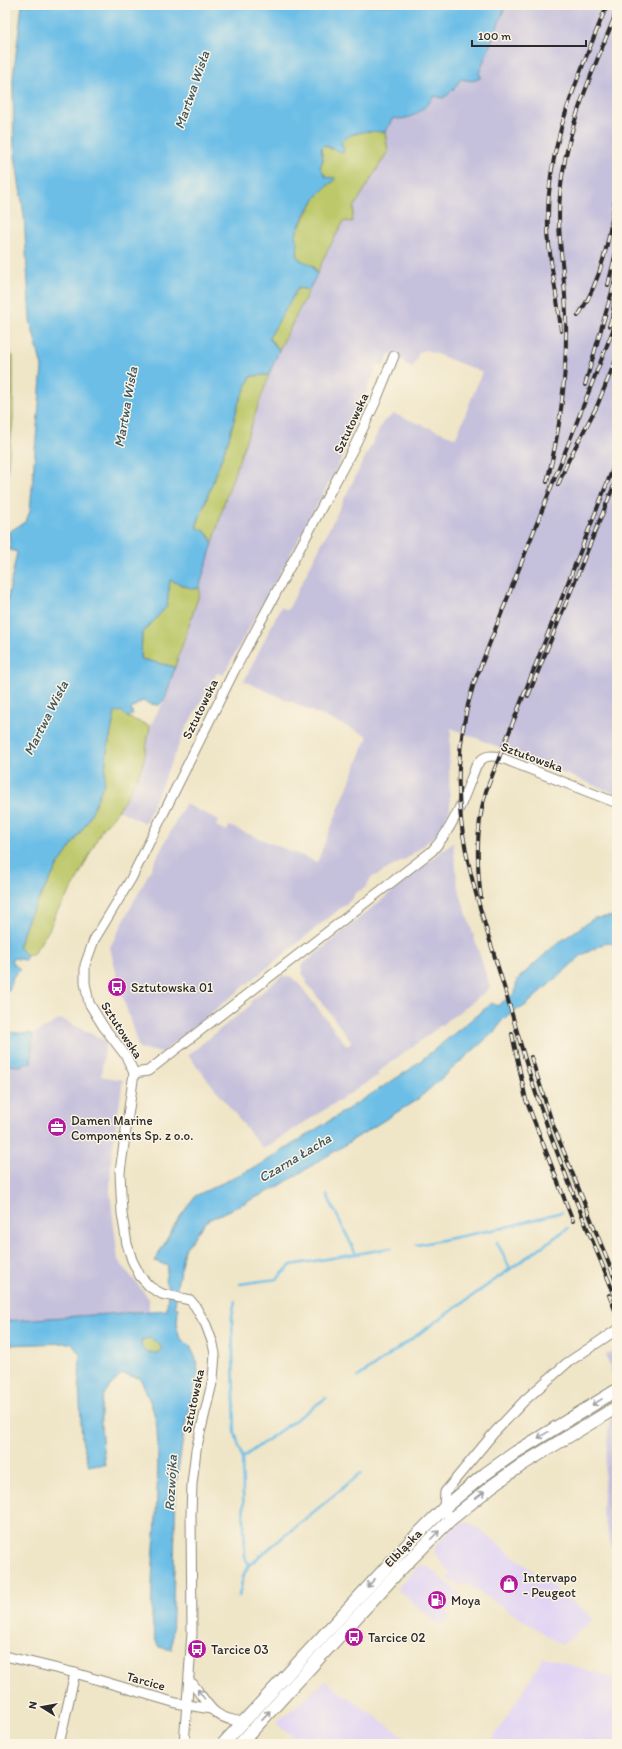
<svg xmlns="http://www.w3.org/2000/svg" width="622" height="1749" viewBox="0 0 622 1749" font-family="Itim,sans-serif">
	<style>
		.built { fill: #e1d4f4 }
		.industrial { fill: #c5c0db }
		.green { fill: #bcc869; stroke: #747a4a }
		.water { fill: #6cbee7; stroke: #4c7489; fill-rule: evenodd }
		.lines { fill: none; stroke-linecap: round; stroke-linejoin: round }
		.stream { stroke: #6cbee7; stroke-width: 2.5 }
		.minor-casing { stroke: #8d8879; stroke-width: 11 }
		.secondary-casing { stroke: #8d8879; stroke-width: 14 }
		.minor { stroke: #fff; stroke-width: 9 }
		.secondary { stroke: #fff; stroke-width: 12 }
		.rail-casing { stroke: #2b2b2b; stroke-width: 4 }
		.rail { stroke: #fcf5e5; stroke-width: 2.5; stroke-dasharray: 8; stroke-linecap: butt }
		.oneway { stroke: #a0a0a0 }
		.labels { text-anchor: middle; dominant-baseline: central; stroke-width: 3; stroke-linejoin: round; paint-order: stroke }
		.street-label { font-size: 13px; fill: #2b2b2b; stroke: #fcf5e5 }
		.poi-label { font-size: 13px; fill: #2b2b2b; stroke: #fcf5e5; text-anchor: start }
		.water-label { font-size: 14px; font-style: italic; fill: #3e5763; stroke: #fcf5e5 }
	</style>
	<rect width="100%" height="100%" fill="#fcf5e5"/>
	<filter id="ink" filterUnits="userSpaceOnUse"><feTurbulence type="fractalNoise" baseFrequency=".025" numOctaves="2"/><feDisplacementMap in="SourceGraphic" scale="8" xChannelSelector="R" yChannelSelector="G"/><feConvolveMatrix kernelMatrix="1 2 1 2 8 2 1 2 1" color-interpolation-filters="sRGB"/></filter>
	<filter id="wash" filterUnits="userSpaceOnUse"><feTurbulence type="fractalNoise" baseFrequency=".012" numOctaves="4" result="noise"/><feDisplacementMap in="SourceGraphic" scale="16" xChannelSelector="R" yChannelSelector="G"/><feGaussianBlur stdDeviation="0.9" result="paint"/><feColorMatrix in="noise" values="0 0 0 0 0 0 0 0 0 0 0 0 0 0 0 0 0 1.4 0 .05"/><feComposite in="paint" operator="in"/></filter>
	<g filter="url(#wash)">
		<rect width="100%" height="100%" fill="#efe5c7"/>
		<g class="built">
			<path d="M460,1522L471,1523L594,1619L562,1645L464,1582L461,1587L447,1578L450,1573L434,1552L437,1544Z"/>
			<path d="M420,1565L427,1566L461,1595L447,1613L451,1617L444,1624L437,1623L397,1589Z"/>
			<path d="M544,1657L617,1679V1744H490Z"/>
			<path d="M325,1681L414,1744H302L276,1723Z"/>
		</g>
		<g class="industrial">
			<path d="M506,5H617V794L522,757L518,753L514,751L513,753L451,728L449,766L450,809L439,833L406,859L371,878L365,888L355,893L353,898L163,1052L139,1049L118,981L110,947L185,804L219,820L216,826L227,831L229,826L317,862L368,736L244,681L281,607L287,610L289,608L383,422L394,414L456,438L482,372L426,350L419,352L413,368L406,365L403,360L389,354L384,366L378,364L346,439L343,456L306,526L223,675L217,673L186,728L145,823L118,810L142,765L150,726L165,699L200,592L199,588L224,503L281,343L317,274L324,255L344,221L352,222L354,207L388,151L385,132L393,118L398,119L418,114L427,106L434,96L443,98L456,87L460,79H464L479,73Z"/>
			<path d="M453,842L458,887L490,987L487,991L377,1073L379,1075L263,1149L188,1055L252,1004L250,1002L282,976L291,977L299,984L347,1046L352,1042L306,982L307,980L302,973L301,966Z"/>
			<path d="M61,1019L106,1041L101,1076L123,1080L111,1160L110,1192L118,1260L149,1299V1311L5,1321V1065L21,1066L31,1062L33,1034Z"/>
			<path d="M617,1349V1393L606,1355Z"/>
			<path d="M617,1397V1565L602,1511L608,1432L615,1398Z"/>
		</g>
		<g class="green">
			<path d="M370,130L385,132L388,151L354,207L352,222L344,221L325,255L317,274L315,268L299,259L295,238L297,231L319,192L334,181L326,177L320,167L323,160L321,148L324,145L331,149H344L341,142L347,136Z"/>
			<path d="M298,288L309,290L279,350L269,338Z"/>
			<path d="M5,352L10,353L13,356V419L5,491Z"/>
			<path d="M269,375L224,503L213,543L209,535L196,528L229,438L239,402L251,376Z"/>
			<path d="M170,580L193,589L199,588L200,592L175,667L141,659L142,634L167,606Z"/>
			<path d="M121,711L127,717L150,726C148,738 146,751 143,763C139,777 115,820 103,827L74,886L56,913L49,930L33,954L27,955L18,948L29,917L57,867L88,821L104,783L107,751L115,713Z"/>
			<path d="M149,1338C156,1341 159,1342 162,1349L159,1353L146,1352L141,1347L142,1340Z"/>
		</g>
		<g class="water">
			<path d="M22,5H506L479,73L481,77C473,83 469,80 460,79C456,88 451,93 443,98L434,96C426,109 410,122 393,118L385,132C370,131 352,130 341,142L344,149L343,153L324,145L321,148L323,160L320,167L326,177L335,178L334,181C317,191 300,219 295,238L298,240L297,255L299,259L312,265L317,274L309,290L298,288L269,338L279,350L269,375L251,376L239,402L229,438L196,527L205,531L213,543L199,588L193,589L170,580L167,606L142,634L141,659L175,667L165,699L159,705L150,704L142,701L131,709L133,714L127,717L121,711L115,713L107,751L104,783L88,821L57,867L29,917L18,947L27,955L25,960L13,958L11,962L20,969L13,977L9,990H5V603L7,602L17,552L10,550L9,532L26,521L30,511L42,367L30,320L24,216L14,148L13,79Z"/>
			<path d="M617,916V944L605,943L582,955L525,1006C511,1010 501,1020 494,1032L418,1099L276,1188L206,1221L184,1250L177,1286L175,1307L178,1308L177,1328L180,1338L190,1346L197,1361L198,1374L185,1425L176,1484L172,1650L159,1647C145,1629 155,1545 156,1518C157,1489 159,1459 157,1430C156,1412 147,1394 140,1378L122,1374C117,1380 109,1386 105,1393C97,1407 103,1448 105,1465H89L82,1440L79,1384L80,1354L71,1343L5,1345V1321L167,1310L168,1286L165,1281L168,1266L155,1261L175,1224L195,1196L260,1165L409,1070L492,1003L497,1006L515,993L517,980L554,946L594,918ZM149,1338C156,1341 159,1342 162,1349L159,1353L146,1352L141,1346L142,1340Z"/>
			<path d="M5,1032L33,1034L31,1062L21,1066L5,1065Z"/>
		</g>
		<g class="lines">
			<g class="stream">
				<path d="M327,1195L356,1254"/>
				<path d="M497,1242L510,1269"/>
				<path d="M417,1245L502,1228L562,1212"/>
				<path d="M240,1284L277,1279L291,1265L391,1248"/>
				<path d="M235,1301L232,1317L235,1432L242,1458L245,1557L249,1565L244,1574L239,1596"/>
				<path d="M358,1377L568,1228"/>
				<path d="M242,1458L326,1398"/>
				<path d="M249,1565L361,1473"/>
			</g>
		</g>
	</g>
	<g filter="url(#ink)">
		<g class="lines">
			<defs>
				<g id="minor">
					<path d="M134,1073L148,1071L432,851C455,826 464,797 476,766C482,757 488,754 499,757L617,803"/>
					<path d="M450,1520L444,1508L445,1492L493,1434L525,1400L567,1363L615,1331"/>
					<path d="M5,1656L75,1673L176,1703L211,1709"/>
					<path d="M189,1682L193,1684C210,1707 212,1718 243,1722"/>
					<path d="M59,1744L75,1673"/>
					<path d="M184,1744L192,1633L191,1515L192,1484L196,1450L213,1379L215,1354L213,1344L206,1325L195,1306L190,1300L162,1294L150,1287L140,1276L132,1260L127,1244L122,1214L120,1172L134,1073L126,1056L103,1026L89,1003L85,983V965L94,940L131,879L234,671L354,447L375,403L394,356"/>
				</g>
				<g id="secondary">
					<path d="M223,1744L407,1545L444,1508L485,1474L516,1452L617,1390"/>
					<path d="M240,1744L400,1570L450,1520L492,1486L523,1464L617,1407"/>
				</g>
			</defs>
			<use href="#minor" class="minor-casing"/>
			<use href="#secondary" class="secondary-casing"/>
			<use href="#minor" class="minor"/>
			<use href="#secondary" class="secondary"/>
			<defs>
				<g id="rail">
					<path d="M608,285L617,248"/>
					<path d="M613,309L617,293"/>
					<path d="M578,316C604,277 610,233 617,188"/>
					<path d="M617,320L474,683C438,797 472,881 505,990C517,1031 528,1073 543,1114C565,1177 592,1239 617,1301"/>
					<path d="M609,326L617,305"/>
					<path d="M561,331C558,297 549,263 548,229C545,147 577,80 607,5"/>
					<path d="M585,385L617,274"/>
					<path d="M547,482C560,431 567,372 566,319C566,278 556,237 560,195C565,130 593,71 617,11"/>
					<path d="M558,485L568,461L597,406L617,357"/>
					<path d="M528,696L617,478"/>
					<path d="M481,897C476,861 476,826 486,791L617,458"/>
					<path d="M512,1034L526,1100L573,1221"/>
					<path d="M531,1057L553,1125L617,1284"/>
					<path d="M609,1295L617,1315"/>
				</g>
			</defs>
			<use href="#rail" class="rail-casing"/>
			<use href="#rail" class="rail"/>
		</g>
		<defs><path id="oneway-shaft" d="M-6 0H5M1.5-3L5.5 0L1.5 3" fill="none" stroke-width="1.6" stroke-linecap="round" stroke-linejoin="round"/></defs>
		<g class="oneway">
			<use href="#oneway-shaft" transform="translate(597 1402) rotate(149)"/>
			<use href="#oneway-shaft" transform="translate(543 1435) rotate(148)"/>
			<use href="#oneway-shaft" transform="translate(480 1495) rotate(-38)"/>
			<use href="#oneway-shaft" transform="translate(435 1535) rotate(-45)"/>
			<use href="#oneway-shaft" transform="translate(371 1583) rotate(133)"/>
			<use href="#oneway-shaft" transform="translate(201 1694) rotate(-126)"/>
			<use href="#oneway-shaft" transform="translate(266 1715) rotate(-47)"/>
		</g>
	</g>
	<defs>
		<symbol id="bus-disc" viewBox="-11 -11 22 22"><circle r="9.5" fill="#b5179e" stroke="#fcf5e5"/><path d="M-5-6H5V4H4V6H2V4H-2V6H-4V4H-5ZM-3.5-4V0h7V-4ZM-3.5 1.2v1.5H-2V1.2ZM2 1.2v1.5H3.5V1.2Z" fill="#fff"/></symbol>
		<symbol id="office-disc" viewBox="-11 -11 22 22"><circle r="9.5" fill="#b5179e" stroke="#fcf5e5"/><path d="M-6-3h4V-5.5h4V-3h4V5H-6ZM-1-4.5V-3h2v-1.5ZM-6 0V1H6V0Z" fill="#fff"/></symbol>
		<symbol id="shop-disc" viewBox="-11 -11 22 22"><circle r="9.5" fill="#b5179e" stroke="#fcf5e5"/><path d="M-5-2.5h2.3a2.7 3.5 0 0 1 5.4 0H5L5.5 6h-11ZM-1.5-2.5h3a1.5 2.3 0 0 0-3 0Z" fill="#fff"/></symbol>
		<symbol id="fuel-disc" viewBox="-11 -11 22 22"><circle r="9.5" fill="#b5179e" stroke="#fcf5e5"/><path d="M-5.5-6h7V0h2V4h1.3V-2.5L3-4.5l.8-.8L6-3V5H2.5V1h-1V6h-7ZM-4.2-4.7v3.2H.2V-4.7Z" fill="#fff"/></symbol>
	</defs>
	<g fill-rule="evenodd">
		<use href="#bus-disc" x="106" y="976" width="22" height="22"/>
		<use href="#office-disc" x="46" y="1116" width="22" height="22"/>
		<use href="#shop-disc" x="498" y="1573" width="22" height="22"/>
		<use href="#fuel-disc" x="426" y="1589" width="22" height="22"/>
		<use href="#bus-disc" x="343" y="1626" width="22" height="22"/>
		<use href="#bus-disc" x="186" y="1638" width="22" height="22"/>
	</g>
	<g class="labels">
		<g class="street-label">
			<text transform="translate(351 423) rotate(-65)">Sztutowska</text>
			<text transform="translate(200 709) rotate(-64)">Sztutowska</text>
			<text transform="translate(532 757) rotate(20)">Sztutowska</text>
			<text transform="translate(122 1030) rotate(57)">Sztutowska</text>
			<text transform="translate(193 1401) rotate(-78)">Sztutowska</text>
			<text transform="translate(403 1548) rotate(-46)">Elbląska</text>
			<text transform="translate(146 1681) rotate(16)">Tarcice</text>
		</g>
		<g class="poi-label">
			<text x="131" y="987">Sztutowska 01</text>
			<text x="71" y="1120">Damen Marine<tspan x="71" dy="15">Components Sp. z o.o.</tspan></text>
			<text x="523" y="1577">Intervapo<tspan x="523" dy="15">- Peugeot</tspan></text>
			<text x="451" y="1600">Moya</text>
			<text x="368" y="1637">Tarcice 02</text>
			<text x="211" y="1649">Tarcice 03</text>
		</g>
		<g class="water-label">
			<text transform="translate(192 90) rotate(-71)">Martwa Wisła</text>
			<text transform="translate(126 407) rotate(-80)">Martwa Wisła</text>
			<text transform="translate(46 718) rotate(-63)">Martwa Wisła</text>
			<text transform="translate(295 1158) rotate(-31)">Czarna Łacha</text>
			<text transform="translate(171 1483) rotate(-87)">Rozwójka</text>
		</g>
	</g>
	<rect width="622" height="1749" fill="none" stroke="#fcf5e5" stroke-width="20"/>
	<g transform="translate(42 1707) rotate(281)" stroke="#fcf5e5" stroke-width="3" paint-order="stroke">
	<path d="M0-3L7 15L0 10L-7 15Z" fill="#2b2b2b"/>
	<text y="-6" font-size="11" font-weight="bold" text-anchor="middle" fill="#2b2b2b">N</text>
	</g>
	<path d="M472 40v6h114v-6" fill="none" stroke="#2b2b2b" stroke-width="2"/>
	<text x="478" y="40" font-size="12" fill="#2b2b2b" stroke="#fcf5e5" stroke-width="3" paint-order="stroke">100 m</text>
</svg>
